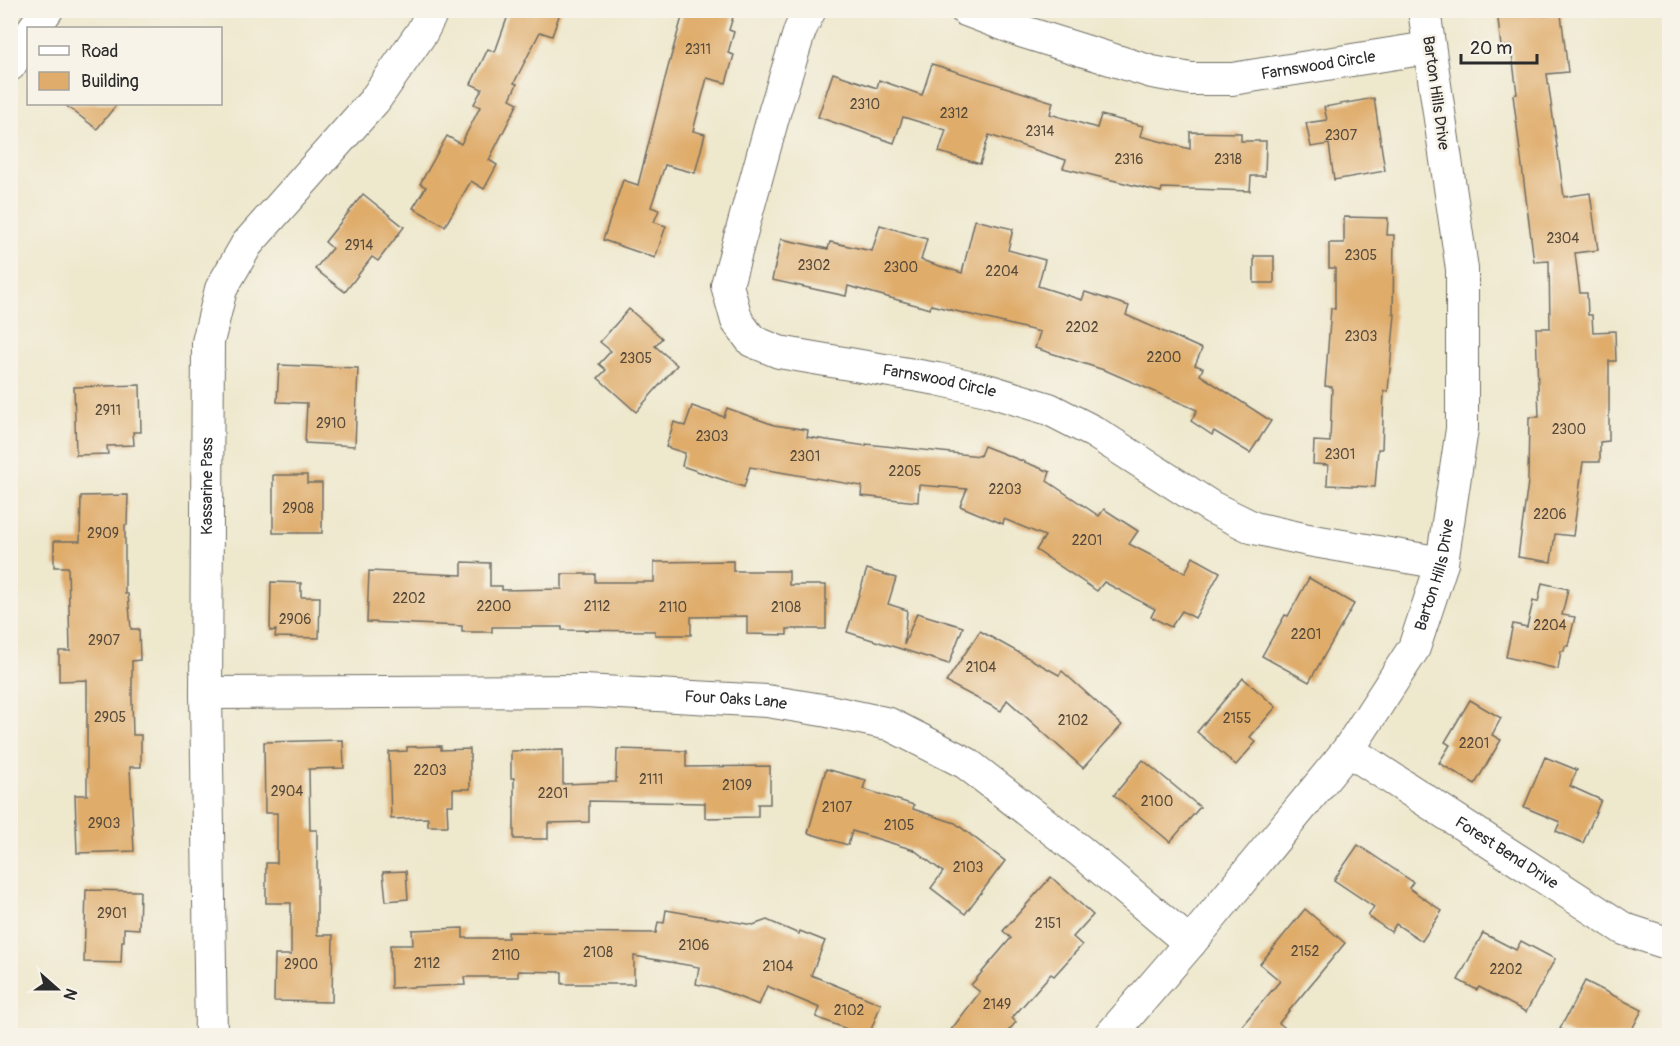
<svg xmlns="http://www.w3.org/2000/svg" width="1680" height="1046" viewBox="0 0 1680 1046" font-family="Pangolin,sans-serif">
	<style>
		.building { fill: #dfac6b }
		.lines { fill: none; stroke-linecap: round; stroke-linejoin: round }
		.minor-casing { stroke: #6f6d64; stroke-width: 34 }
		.minor { stroke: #fff; stroke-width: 32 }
		.labels { text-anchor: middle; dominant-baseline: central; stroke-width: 5; stroke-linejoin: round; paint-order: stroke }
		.number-label { font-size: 14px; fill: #584b3b }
		.street-label { font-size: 16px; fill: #2b2b2b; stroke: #f7f3e8 }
	</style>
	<rect width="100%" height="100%" fill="#f7f3e8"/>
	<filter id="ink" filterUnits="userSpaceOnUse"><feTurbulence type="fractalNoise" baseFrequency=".0167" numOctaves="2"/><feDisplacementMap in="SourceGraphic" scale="12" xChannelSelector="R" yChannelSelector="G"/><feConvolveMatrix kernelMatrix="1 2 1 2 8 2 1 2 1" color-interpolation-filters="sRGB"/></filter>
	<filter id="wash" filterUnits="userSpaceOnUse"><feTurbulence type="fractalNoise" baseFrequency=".008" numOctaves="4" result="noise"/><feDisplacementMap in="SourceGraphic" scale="24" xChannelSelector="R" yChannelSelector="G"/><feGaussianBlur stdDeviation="1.35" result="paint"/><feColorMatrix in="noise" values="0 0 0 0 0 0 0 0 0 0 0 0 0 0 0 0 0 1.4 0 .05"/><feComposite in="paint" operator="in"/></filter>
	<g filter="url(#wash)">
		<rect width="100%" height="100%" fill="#eee8cd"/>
		<g id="blocks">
			<g class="building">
				<path d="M510,10H561L552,36L540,32L514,83L517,84L510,99L518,103L489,160L497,165L484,189L471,181L445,226L413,208L426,187L420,184L447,136L461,144L480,107L474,104L482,89L471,84L488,49L495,52Z"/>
				<path d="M684,10H710L733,17L729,30L734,32L728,53L734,55L726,83L707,78L693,131L705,134L695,173L665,165L651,207L659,210L654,222L666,226L655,258L603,240L623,180L638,185L667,71Z"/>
				<path d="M1497,10H1544L1545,16L1561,14L1568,72L1547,74L1564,197L1590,193L1598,250L1575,253L1580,293H1587L1588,315H1592L1593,332L1615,331L1616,361H1609V441L1600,442V462H1583L1573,536L1555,534L1551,562L1518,557L1528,482L1529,417H1539L1536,328H1550L1549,261L1534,262L1513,95L1517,94L1511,46L1501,47Z"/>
				<path d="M932,64L1053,102L1050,114L1097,128L1101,115L1143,126L1140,136L1190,149V132L1241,133V141H1266L1265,176H1251L1250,191L1162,188L1161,192L1063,168L1066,160L989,135L980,164L939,152L946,130L903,117L894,143L818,117L833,73L877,88L879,80L922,95Z"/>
				<path d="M1374,98L1385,171L1334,180L1329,144L1311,147L1306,123L1327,120L1324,107Z"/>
				<path d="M64,104H117L97,129Z"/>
				<path d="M363,194L404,227L378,261L372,257L345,292L315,269L332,248L325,242Z"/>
				<path d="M1344,217L1388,218L1387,235H1394L1393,314H1395L1388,391H1384L1382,449H1378L1375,487L1327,485L1328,465L1313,464L1314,441L1330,442L1332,387L1325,386L1331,308L1335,309V268H1329V243H1344Z"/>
				<path d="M975,220L1013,229L1008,250L1045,260L1038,286L1082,300L1085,292L1129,306L1126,315L1202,349L1195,365L1203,368L1200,375L1271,421L1250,453L1214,431L1212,435L1191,421L1197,410L1107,371L1035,348L1040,332L931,305L930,309L848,286L846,296L772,280L781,239L828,249L830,242L872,251L880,225L927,239L921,260L962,273Z"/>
				<rect x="1254" y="256" width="20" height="27"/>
				<path d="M629,309L662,338L655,346L677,365L636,412L598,378L606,370L599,364L611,351L600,342Z"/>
				<path d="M279,365L358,368L355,446L305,443L307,403L277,402Z"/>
				<path d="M140,385L141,432H133L134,445L107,446L108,454L76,455L74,387Z"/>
				<path d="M692,406L724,417L727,408L774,425L808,430L807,437L866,446V444L980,456L984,446L1050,472L1047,481L1099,516L1104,509L1138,531L1129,544L1185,573L1193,557L1220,572L1195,618L1182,611L1171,627L1151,617L1155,609L1104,582L1097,591L1036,550L1045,536L1004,519L1003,524L960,506L967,489L919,485L918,502L861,496L862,486L750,467L744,487L682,466L685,453L666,447L674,422L685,426Z"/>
				<path d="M273,475H307V483H322V533H273Z"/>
				<path d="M128,495L127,525H125V594H128L131,629H139L140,660L132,661V699L133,735H141V767H130L134,851L77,853L75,795H87V680L59,681V651H70L68,567H54V541H80L81,496Z"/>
				<path d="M733,561V571H789V585H826V629H787V635L747,634V616L691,617V635H655V631L562,630V627H492V632H462V626L367,622L369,571L462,575V562L490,563V586H502V590L562,589V574H595V582H654V562Z"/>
				<path d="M867,569L896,578L888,604L907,610L904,645L917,613L963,627L949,664L847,632Z"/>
				<path d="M1309,578L1354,604L1309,682L1262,656L1285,615L1288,616Z"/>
				<path d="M271,582L301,583V597H320L319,638L275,637L276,630L270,631Z"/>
				<path d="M1542,583L1568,589L1562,615L1575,617L1568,646H1565L1564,651H1561L1558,669L1506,657L1513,624L1527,627L1533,601L1538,602Z"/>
				<path d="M980,631L1059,675L1062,671L1122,725L1083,768L1007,700L1001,711L946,682Z"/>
				<path d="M1243,678L1276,707L1250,737L1256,742L1236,765L1197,732Z"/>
				<path d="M1470,700L1501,718L1492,735L1501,740L1475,784L1439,763L1450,745L1445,742Z"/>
				<path d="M343,740L344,768L309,769L310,830H317V935H333L332,1002L274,1001L275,955H291V903H266V863H277V813H265L264,742Z"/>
				<path d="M441,746V750L470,749V789H453V805H447L448,826H428V818L391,819L389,752L407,751V747Z"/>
				<path d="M617,749L686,751V767L770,766V804H758V817L705,818V803L589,801V822L548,823V839H514V778H511V751L563,750V784L616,782Z"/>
				<path d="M1545,757L1577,770L1570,786L1601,800L1583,843L1556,831L1560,822L1524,807Z"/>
				<path d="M1143,760L1200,807L1170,842L1114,795Z"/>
				<path d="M826,769L866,780L863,789L914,805L913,809L955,823L1005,861L965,914L931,888L943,872L914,850L852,831L848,845L808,833Z"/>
				<path d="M1358,845L1413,882L1409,888L1442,911L1422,941L1396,924L1391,932L1368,916L1374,907L1334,880Z"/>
				<path d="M406,871L408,899L386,901L383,872Z"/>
				<path d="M1051,877L1093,915L1073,937L1082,945L1054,976L1051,974L1012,1018L1016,1022L1005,1035H947L980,992L971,985L1011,938L1003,931Z"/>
				<path d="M86,890L140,891L139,929L124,928V941H122L121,963L84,962Z"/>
				<path d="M1305,909L1345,943L1279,1023L1294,1035H1234L1280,981L1260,964Z"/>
				<path d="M666,910L753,925L767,920L799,934L800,931L825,941L811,975L881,1004L869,1035H862L816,1017L820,1008L767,986L759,1005L715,988L696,984L699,967L634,956V984H562V972L518,971V977H464L465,985L391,988L390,945H413L412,930L463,928V938H508V932L656,933L658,922L664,923Z"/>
				<path d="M1483,933L1516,950L1521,941L1555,959L1526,1012L1479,987L1477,990L1458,980Z"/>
				<path d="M1585,981L1642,1010L1629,1035H1573L1560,1029Z"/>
			</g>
		</g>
	</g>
	<g filter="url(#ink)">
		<use href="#blocks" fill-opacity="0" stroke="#6f6d64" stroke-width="1.5"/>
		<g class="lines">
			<defs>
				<g id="minor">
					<path id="s1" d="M810,10L800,30L775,110L727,285L737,321L752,341L779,352L937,379L987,390L1049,409L1094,432L1213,508L1254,528L1308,540L1442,563"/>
					<path id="s2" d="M966,10L1024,32L1152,72L1191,79H1232L1428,48"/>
					<path d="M34,28L47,10"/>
					<path d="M10,65L28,37"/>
					<path id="s3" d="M206,693L584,691L767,701L828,711L889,724L966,763L1079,850L1190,943"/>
					<path id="s4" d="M1348,750L1624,929L1670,944"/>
					<path id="s5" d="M211,1036L206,693L208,342L221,289L247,244L374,101L422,32L433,10"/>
					<path id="s6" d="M1110,1036L1190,943L1348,750L1414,648L1442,563L1462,429V269L1424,10"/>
				</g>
			</defs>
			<use href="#minor" class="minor-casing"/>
			<use href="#minor" class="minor"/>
		</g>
	</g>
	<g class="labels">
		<g class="number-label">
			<text x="698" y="49">2311</text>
			<text x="865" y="104">2310</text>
			<text x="954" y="113">2312</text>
			<text x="1040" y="131">2314</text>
			<text x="1341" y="135">2307</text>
			<text x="1129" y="159">2316</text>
			<text x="1228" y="159">2318</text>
			<text x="1563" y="238">2304</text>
			<text x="359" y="245">2914</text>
			<text x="1361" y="255">2305</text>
			<text x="814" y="265">2302</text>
			<text x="901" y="267">2300</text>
			<text x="1002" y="271">2204</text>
			<text x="1082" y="327">2202</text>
			<text x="1361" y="336">2303</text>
			<text x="1164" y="357">2200</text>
			<text x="636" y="358">2305</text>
			<text x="108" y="410">2911</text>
			<text x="331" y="423">2910</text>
			<text x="1569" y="429">2300</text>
			<text x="712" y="436">2303</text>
			<text x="1340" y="454">2301</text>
			<text x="805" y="456">2301</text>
			<text x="905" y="471">2205</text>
			<text x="1005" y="489">2203</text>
			<text x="298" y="508">2908</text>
			<text x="1550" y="514">2206</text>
			<text x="103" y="533">2909</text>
			<text x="1087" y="540">2201</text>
			<text x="409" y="598">2202</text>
			<text x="494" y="606">2200</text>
			<text x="597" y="606">2112</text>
			<text x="673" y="607">2110</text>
			<text x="786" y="607">2108</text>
			<text x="295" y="619">2906</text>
			<text x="1550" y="625">2204</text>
			<text x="1306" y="634">2201</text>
			<text x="104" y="640">2907</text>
			<text x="981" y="667">2104</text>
			<text x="110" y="717">2905</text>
			<text x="1237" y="718">2155</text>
			<text x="1073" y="720">2102</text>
			<text x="1474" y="743">2201</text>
			<text x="430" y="770">2203</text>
			<text x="651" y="779">2111</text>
			<text x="737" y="785">2109</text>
			<text x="287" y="791">2904</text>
			<text x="553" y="793">2201</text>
			<text x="1157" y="801">2100</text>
			<text x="837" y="807">2107</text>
			<text x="104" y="823">2903</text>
			<text x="899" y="825">2105</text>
			<text x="968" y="867">2103</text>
			<text x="112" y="913">2901</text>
			<text x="1048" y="923">2151</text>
			<text x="694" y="945">2106</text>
			<text x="1305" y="951">2152</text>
			<text x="598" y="952">2108</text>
			<text x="506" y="955">2110</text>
			<text x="427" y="963">2112</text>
			<text x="301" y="964">2900</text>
			<text x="778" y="966">2104</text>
			<text x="1506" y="969">2202</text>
			<text x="997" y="1004">2149</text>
			<text x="849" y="1010">2102</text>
		</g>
		<g class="street-label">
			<text stroke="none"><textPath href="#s2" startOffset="364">Farnswood Circle</textPath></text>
			<text transform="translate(1436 93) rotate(82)">Barton Hills Drive</text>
			<text stroke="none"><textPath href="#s1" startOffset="542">Farnswood Circle</textPath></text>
			<text stroke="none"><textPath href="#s5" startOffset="550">Kassarine Pass</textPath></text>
			<text stroke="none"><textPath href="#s6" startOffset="570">Barton Hills Drive</textPath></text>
			<text stroke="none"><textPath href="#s3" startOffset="530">Four Oaks Lane</textPath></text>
			<text stroke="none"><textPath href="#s4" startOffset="189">Forest Bend Drive</textPath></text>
		</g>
	</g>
	<rect width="1680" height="1046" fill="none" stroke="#f7f3e8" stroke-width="36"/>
	<rect x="27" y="27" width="195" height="78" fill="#f7f3e8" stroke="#a5a39c" stroke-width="1.5"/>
	<rect x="39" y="46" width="30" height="9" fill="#ffffff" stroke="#a5a39c" stroke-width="1.5"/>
	<text x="81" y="57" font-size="18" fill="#2b2b2b">Road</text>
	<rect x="39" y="72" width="30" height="18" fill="#dfac6b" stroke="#a5a39c" stroke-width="1.5"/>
	<text x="81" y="87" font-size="18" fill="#2b2b2b">Building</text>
	<g transform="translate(57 989) rotate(111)" stroke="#f7f3e8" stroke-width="4.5" paint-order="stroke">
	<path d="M0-4.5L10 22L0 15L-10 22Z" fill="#2b2b2b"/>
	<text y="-9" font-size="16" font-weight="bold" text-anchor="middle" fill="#2b2b2b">N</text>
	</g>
	<path d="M1461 54v9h76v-9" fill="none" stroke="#2b2b2b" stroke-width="3"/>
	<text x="1470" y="54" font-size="18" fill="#2b2b2b" stroke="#f7f3e8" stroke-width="4.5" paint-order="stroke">20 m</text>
</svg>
